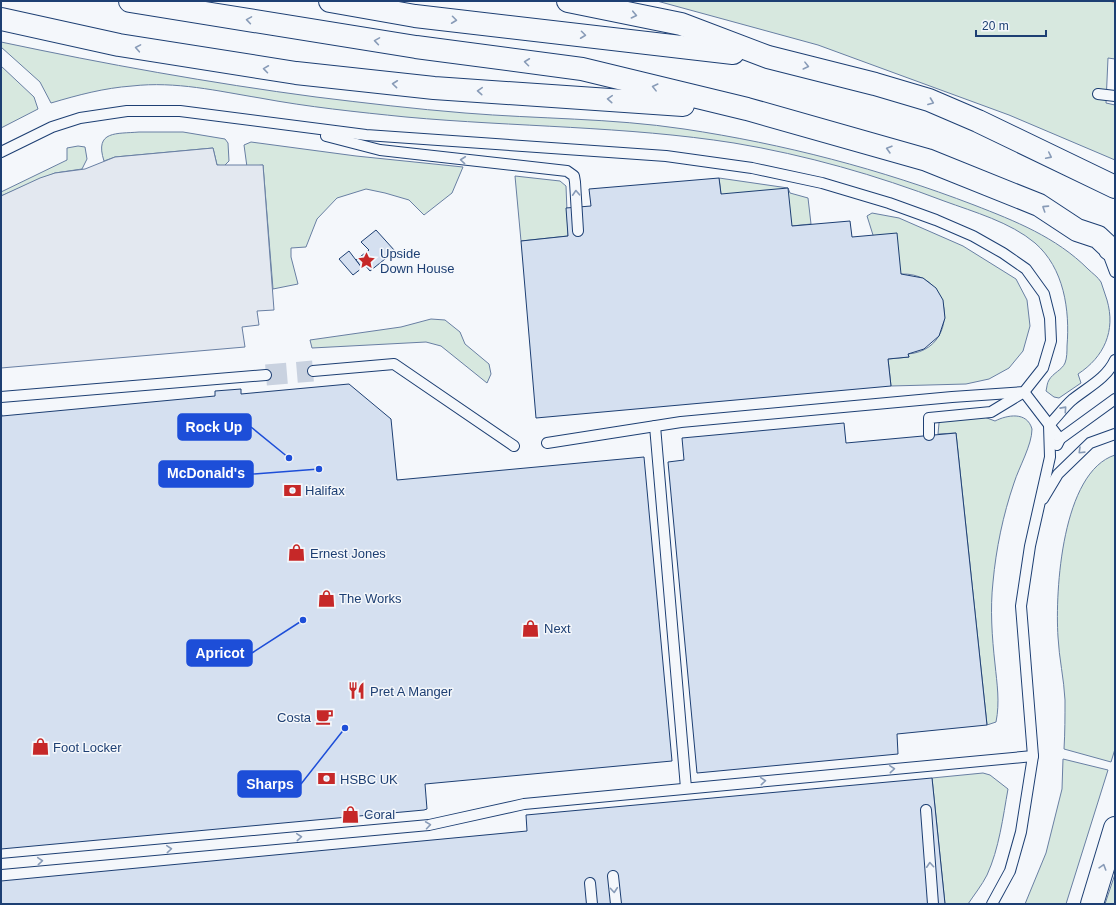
<svg xmlns="http://www.w3.org/2000/svg" width="1116" height="905" viewBox="0 0 1116 905" font-family="Arial,sans-serif">
	<style>
		.green { fill: #d7e8df; stroke: #687fa3 }
		.parking { fill: #e3e8f0; stroke: #687fa3 }
		.building { fill: #d5e0f0; stroke: #1d3f73 }
		.lines { fill: none; stroke-linecap: round; stroke-linejoin: round }
		.minor-tunnel { stroke: #c9d2e0; stroke-width: 21; stroke-dasharray: 21 10; stroke-linecap: butt }
		.service-casing { stroke: #1d3f73; stroke-width: 12 }
		.secondary-casing { stroke: #1d3f73; stroke-width: 24 }
		.primary-casing { stroke: #1d3f73; stroke-width: 24 }
		.service { stroke: #f4f7fb; stroke-width: 10 }
		.secondary { stroke: #f4f7fb; stroke-width: 22 }
		.primary { stroke: #f4f7fb; stroke-width: 22 }
		.power { stroke: #c62828; stroke-width: 1; stroke-dasharray: 14 3 2 3; stroke-linecap: butt }
		.oneway { stroke: #889bb7 }
		.labels { text-anchor: middle; dominant-baseline: central; stroke-width: 3; stroke-linejoin: round; paint-order: stroke }
		.poi-label { font-size: 13px; fill: #1d3f73; stroke: #f4f7fb; text-anchor: start }
		.leader { fill: none; stroke: #1d4ed8; stroke-width: 1.5 }
		.callout-dot { fill: #1d4ed8; stroke: #f4f7fb; stroke-width: 1.5 }
		.callout { fill: #1d4ed8; stroke: #1d4ed8; stroke-width: 1.5 }
		.callout-label { font-size: 14px; text-anchor: middle; font-weight: bold; fill: #fff }
	</style>
	<rect width="100%" height="100%" fill="#f4f7fb"/>
	<g class="green">
		<path d="M657,1H1115V59L1108,58L1106,103L1115,105V160L1009,115L818,45Z"/>
		<path d="M1,42C105,64 210,83 316,97C365,103 415,109 465,113C538,119 611,118 684,129C784,144 880,169 974,205C1015,221 1056,237 1088,269C1092,273 1098,277 1101,282C1103,288 1105,294 1107,300C1116,331 1104,357 1078,374L1081,383L1059,398L1054,397L1046,391C1047,387 1047,383 1049,380C1053,373 1062,370 1065,363C1067,358 1067,351 1067,346C1070,310 1064,268 1035,243C1010,222 974,212 944,201C876,175 806,155 734,143C626,126 515,127 406,117C357,112 308,107 260,98C217,91 176,81 132,86C104,88 78,95 51,103L40,82L1,47Z"/>
		<path d="M1,66L34,97L38,109L1,128Z"/>
		<path d="M139,132H183L225,139L228,143L229,161L224,166L217,165L213,148L115,157L104,161C94,130 117,134 139,132Z"/>
		<path d="M251,142L356,156L463,167L452,193L424,215L409,200L385,193L366,189L337,198L317,219L306,247L291,248V257L298,284L273,289L263,165L247,167L244,145Z"/>
		<path d="M78,146L85,147L87,159L82,169L55,173L1,196V192L67,160V148Z"/>
		<path d="M515,176L560,181L566,186L568,236L521,241Z"/>
		<path d="M719,178L788,188L790,193L808,198L811,224L792,226L721,194Z"/>
		<path d="M872,213L899,218L963,246L1016,279L1027,300L1030,326L1023,351L1009,368L989,379L966,384L891,386L888,359L909,357L908,354C960,350 955,272 901,274L873,235L867,216Z"/>
		<path d="M431,319L445,320L460,332L465,344L489,364L491,374L487,383L441,346L426,342L312,348L310,340L401,327Z"/>
		<path d="M979,415L995,421C1007,415 1027,411 1032,429C1032,445 1019,467 1014,483C1003,515 996,549 993,582C990,609 992,637 995,664C997,684 1000,702 996,722L987,725L956,433L938,434L939,423L943,419Z"/>
		<path d="M1115,455V749L1111,762L1064,749C1065,733 1065,716 1065,700C1064,679 1059,658 1058,637C1055,590 1062,472 1115,455Z"/>
		<path d="M1063,759L1108,770L1066,904H1025L1046,853L1062,789Z"/>
		<path d="M983,773L990,775L1008,789C1003,817 999,849 987,875C982,885 974,895 968,904H945L932,778Z"/>
		<path d="M1115,874V904H1105Z"/>
	</g>
	<path class="parking" d="M213,148L217,165H263L274,310L257,311L259,325L242,327L245,347L1,368V196L40,178L55,173L85,169L115,157Z"/>
	<g class="building">
		<path d="M719,178L721,194L788,188L792,226L850,221L852,237L897,233L901,274L923,278L936,288L943,300L945,318L939,336L924,349L908,354L909,357L888,359L891,386L536,418L521,241L568,236L566,208L591,206L589,189Z"/>
		<path d="M376,230L395,251L370,271L365,265L362,268L356,260L369,250L361,242Z"/>
		<path d="M349,251L362,268L353,275L339,259Z"/>
		<path d="M349,384L391,419L397,480L644,457L672,761L425,784L427,809L424,810L1,849V412L2,416L215,396V391L241,389V394Z"/>
		<path d="M844,423L846,443L956,433L987,725L897,734L898,754L697,773L668,462L684,460L682,438Z"/>
		<path d="M932,778L945,904H1V881L527,831L526,815Z"/>
	</g>
	<g class="lines">
		<path class="minor-tunnel" d="M266,375L313,371"/>
		<defs>
			<g id="service">
				<path d="M1098,94L1115,96"/>
				<path d="M326,136L380,150L567,171L574,176L575,182L578,231"/>
				<path d="M1,152L52,127L80,118L127,111H180L366,135L666,156L752,168L822,183L889,203L936,220L973,236L1003,253L1026,269L1044,294L1050,318L1051,341L1043,368L1024,392L952,397L681,422L547,443"/>
				<path d="M1105,253L1109,256L1115,272"/>
				<path d="M313,371L394,364L514,446"/>
				<path d="M1,397L266,375"/>
				<path d="M655,426L686,788"/>
				<path d="M929,435V418L991,412L1024,392L1060,439"/>
				<path d="M1057,445L1060,439L1115,399"/>
				<path d="M1043,499L1058,474L1090,443L1115,434"/>
				<path d="M926,810L933,904"/>
				<path d="M1,864L429,825L524,804L1033,756"/>
				<path d="M613,876L616,904"/>
				<path d="M590,883L592,904"/>
				<path d="M992,904L1010,871L1021,832L1033,756L1021,606L1030,546L1050,457L1049,425C1057,417 1064,407 1072,400C1088,387 1106,379 1115,360"/>
			</g>
			<path id="secondary" d="M1092,904L1115,828"/>
			<g id="primary">
				<path d="M130,1L416,47L582,69L747,109L927,160L1039,205L1077,230L1098,237L1115,253"/>
				<path d="M330,1L415,16L733,53"/>
				<path d="M568,1L681,24L768,57L875,84L929,100L978,121L1115,187"/>
				<path d="M1,19L119,45L296,73L434,88L683,105"/>
			</g>
		</defs>
		<use href="#service" class="service-casing"/>
		<use href="#secondary" class="secondary-casing"/>
		<use href="#primary" class="primary-casing"/>
		<use href="#service" class="service"/>
		<use href="#secondary" class="secondary"/>
		<use href="#primary" class="primary"/>
		<path class="power" d="M1107,1L1115,2"/>
	</g>
	<defs><path id="oneway-chevron" d="M-2-3.5L2.5 0L-2 3.5" fill="none" stroke-width="1.6" stroke-linecap="round" stroke-linejoin="round"/></defs>
	<g class="oneway">
		<use href="#oneway-chevron" transform="translate(634 15) rotate(12)"/>
		<use href="#oneway-chevron" transform="translate(249 20) rotate(-171)"/>
		<use href="#oneway-chevron" transform="translate(454 20) rotate(7)"/>
		<use href="#oneway-chevron" transform="translate(583 35) rotate(7)"/>
		<use href="#oneway-chevron" transform="translate(377 41) rotate(-171)"/>
		<use href="#oneway-chevron" transform="translate(138 48) rotate(-170)"/>
		<use href="#oneway-chevron" transform="translate(527 62) rotate(-173)"/>
		<use href="#oneway-chevron" transform="translate(806 66) rotate(14)"/>
		<use href="#oneway-chevron" transform="translate(266 69) rotate(-172)"/>
		<use href="#oneway-chevron" transform="translate(395 84) rotate(-174)"/>
		<use href="#oneway-chevron" transform="translate(655 87) rotate(-166)"/>
		<use href="#oneway-chevron" transform="translate(480 91) rotate(-176)"/>
		<use href="#oneway-chevron" transform="translate(610 99) rotate(-176)"/>
		<use href="#oneway-chevron" transform="translate(931 102) rotate(21)"/>
		<use href="#oneway-chevron" transform="translate(889 149) rotate(-164)"/>
		<use href="#oneway-chevron" transform="translate(1049 156) rotate(26)"/>
		<use href="#oneway-chevron" transform="translate(463 160) rotate(-174)"/>
		<use href="#oneway-chevron" transform="translate(576 193) rotate(-93)"/>
		<use href="#oneway-chevron" transform="translate(1045 208) rotate(-147)"/>
		<use href="#oneway-chevron" transform="translate(1064 409) rotate(-48)"/>
		<use href="#oneway-chevron" transform="translate(1081 451) rotate(136)"/>
		<use href="#oneway-chevron" transform="translate(892 769) rotate(-5)"/>
		<use href="#oneway-chevron" transform="translate(763 781) rotate(-5)"/>
		<use href="#oneway-chevron" transform="translate(428 825) rotate(-8)"/>
		<use href="#oneway-chevron" transform="translate(299 837) rotate(-5)"/>
		<use href="#oneway-chevron" transform="translate(169 849) rotate(-5)"/>
		<use href="#oneway-chevron" transform="translate(40 861) rotate(-5)"/>
		<use href="#oneway-chevron" transform="translate(930 865) rotate(-94)"/>
		<use href="#oneway-chevron" transform="translate(1103 867) rotate(-73)"/>
		<use href="#oneway-chevron" transform="translate(614 890) rotate(85)"/>
	</g>
	<defs>
		<symbol id="sight-bare" viewBox="-9 -9 18 18"><path d="M0-6L1.8-2.2L6-1.7L2.9 1.2L3.7 5.4L0 3.3L-3.7 5.4L-2.9 1.2L-6-1.7L-1.8-2.2Z" fill="#c62828" stroke="#f4f7fb" stroke-width="2.5" paint-order="stroke"/></symbol>
		<symbol id="bank-bare" viewBox="-9 -9 18 18"><path d="M-6-4H6V4H-6ZM0-2.3a2.3 2.3 0 1 0 0 4.6a2.3 2.3 0 1 0 0-4.6Z" fill="#c62828" stroke="#f4f7fb" stroke-width="2.5" paint-order="stroke"/></symbol>
		<symbol id="shop-bare" viewBox="-9 -9 18 18"><path d="M-5-2.5h2.3a2.7 3.5 0 0 1 5.4 0H5L5.5 6h-11ZM-1.5-2.5h3a1.5 2.3 0 0 0-3 0Z" fill="#c62828" stroke="#f4f7fb" stroke-width="2.5" paint-order="stroke"/></symbol>
		<symbol id="restaurant-bare" viewBox="-9 -9 18 18"><path d="M-5-6h1v4h1v-4h1v4h1v-4h1v5L-1.5 .5V6h-2V.5L-5-1ZM5-6V6H3V1.5H1.5Q1.5-4 5-6Z" fill="#c62828" stroke="#f4f7fb" stroke-width="2.5" paint-order="stroke"/></symbol>
		<symbol id="cafe-bare" viewBox="-9 -9 18 18"><path d="M-5.5-4.5H6V0H3Q3 3.5 0 3.5H-2.5Q-5.5 3.5-5.5 0ZM3-3.2v2h1.7v-2ZM-6 4.5H4V6H-6Z" fill="#c62828" stroke="#f4f7fb" stroke-width="2.5" paint-order="stroke"/></symbol>
	</defs>
	<g fill-rule="evenodd">
		<use href="#sight-bare" x="354" y="248" width="25" height="25"/>
		<use href="#bank-bare" x="280" y="478" width="25" height="25"/>
		<use href="#shop-bare" x="284" y="540" width="25" height="25"/>
		<use href="#shop-bare" x="314" y="586" width="25" height="25"/>
		<use href="#shop-bare" x="518" y="616" width="25" height="25"/>
		<use href="#restaurant-bare" x="344" y="678" width="25" height="25"/>
		<use href="#cafe-bare" x="312" y="704" width="25" height="25"/>
		<use href="#shop-bare" x="28" y="734" width="25" height="25"/>
		<use href="#bank-bare" x="314" y="766" width="25" height="25"/>
		<use href="#shop-bare" x="338" y="802" width="25" height="25"/>
	</g>
	<g class="labels">
		<g class="poi-label">
			<text x="380" y="253">Upside<tspan x="380" dy="15">Down House</tspan></text>
			<text x="305" y="490">Halifax</text>
			<text x="310" y="553">Ernest Jones</text>
			<text x="339" y="598">The Works</text>
			<text x="544" y="628">Next</text>
			<text x="370" y="691">Pret A Manger</text>
			<text x="311" y="717" text-anchor="end">Costa</text>
			<text x="53" y="747">Foot Locker</text>
			<text x="340" y="779">HSBC UK</text>
			<text x="364" y="814">Coral</text>
		</g>
	</g>
	<path class="leader" d="M289 458L251 427M319 469L253 474M303 620L252 653M345 728L301 784"/>
	<g class="callout-dot">
		<circle cx="289" cy="458" r="4"/>
		<circle cx="319" cy="469" r="4"/>
		<circle cx="303" cy="620" r="4"/>
		<circle cx="345" cy="728" r="4"/>
	</g>
	<g class="callout">
		<rect x="178" y="414" width="73" height="26" rx="4"/>
		<rect x="159" y="461" width="94" height="26" rx="4"/>
		<rect x="187" y="640" width="65" height="26" rx="4"/>
		<rect x="238" y="771" width="63" height="26" rx="4"/>
	</g>
	<g class="callout-label">
		<text x="214" y="432">Rock Up</text>
		<text x="206" y="478">McDonald's</text>
		<text x="220" y="658">Apricot</text>
		<text x="270" y="789">Sharps</text>
	</g>
	<rect width="1116" height="905" fill="none" stroke="#1d3f73" stroke-width="4"/>
	<path d="M976 30v6h70v-6" fill="none" stroke="#1d3f73" stroke-width="2"/>
	<text x="982" y="30" font-size="12" fill="#1d3f73" stroke="#f4f7fb" stroke-width="3" paint-order="stroke">20 m</text>
</svg>
